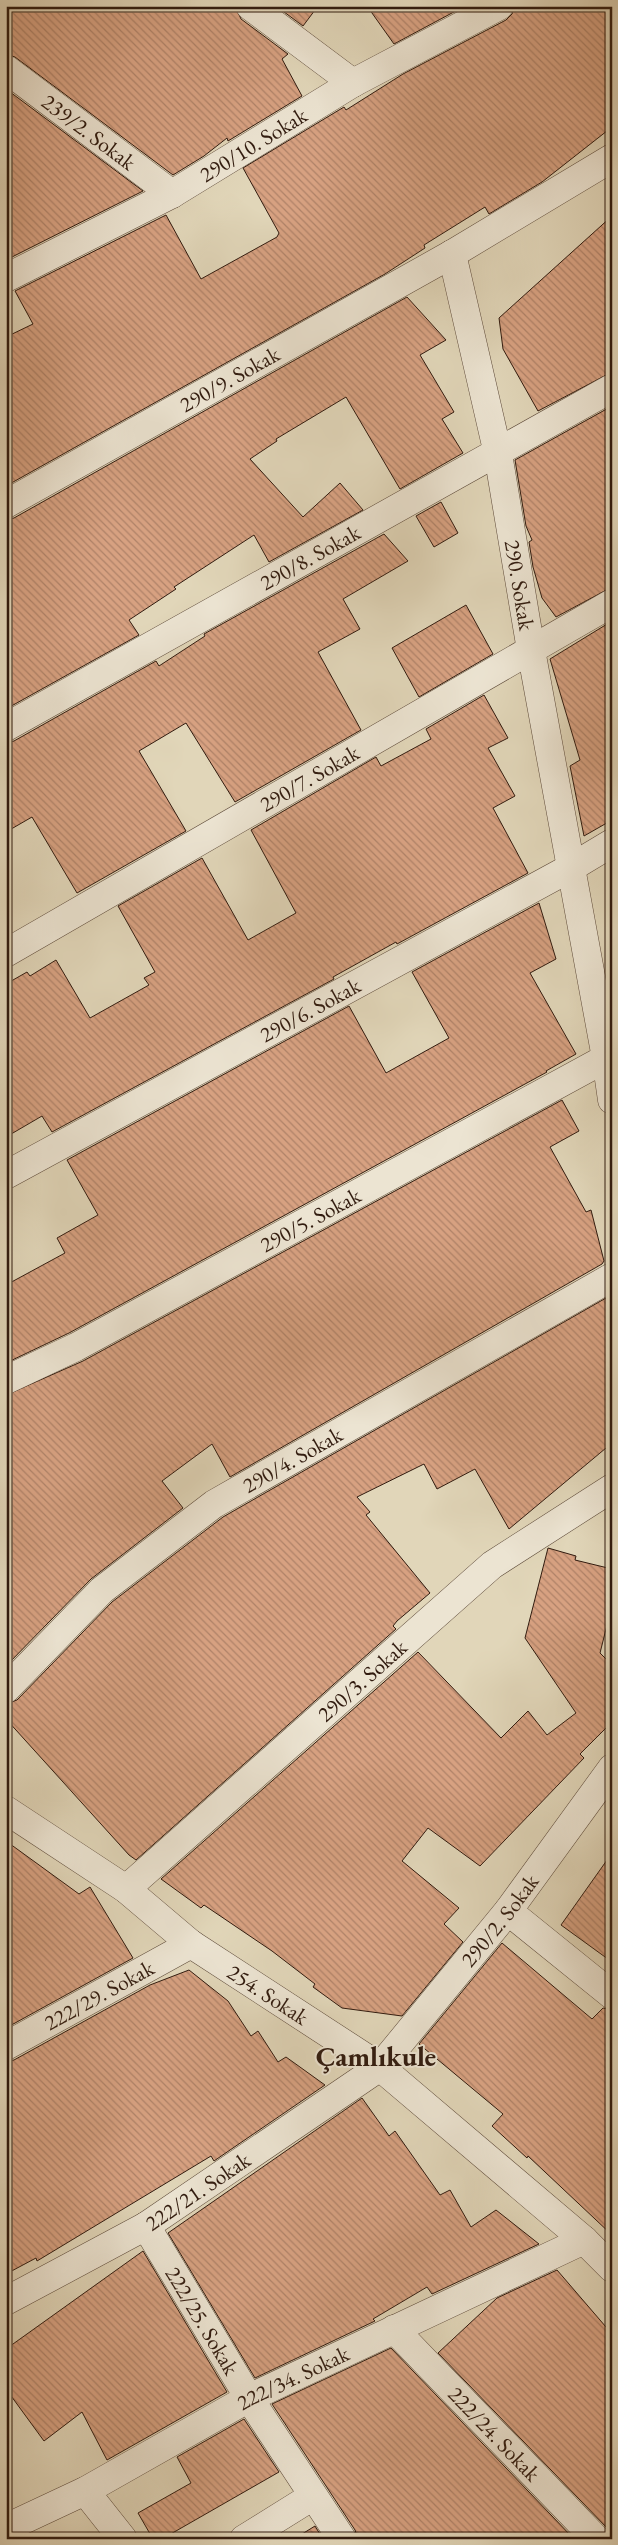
<svg xmlns="http://www.w3.org/2000/svg" width="618" height="2545" viewBox="0 0 618 2545" font-family="'EB Garamond',serif">
	<style>
		.building { fill: url(#building-back-hatch); stroke: #311b0f }
		.lines { fill: none; stroke-linecap: round; stroke-linejoin: round }
		.minor-casing { stroke: #5d4a3a; stroke-width: 29 }
		.tertiary-casing { stroke: #5d4a3a; stroke-width: 29 }
		.minor { stroke: #ece4d2; stroke-width: 28 }
		.tertiary { stroke: #ece4d2; stroke-width: 28 }
		.labels { text-anchor: middle; dominant-baseline: central; stroke-width: 4; stroke-linejoin: round; paint-order: stroke }
		.street-label { font-size: 22px; fill: #311b0f; stroke: #ece4d2 }
		.district-label { font-size: 28px; font-weight: bold; fill: #311b0f; stroke: #ece4d2 }
	</style>
	<defs>
		<pattern id="building-back-hatch" width="6" height="6" patternUnits="userSpaceOnUse" patternTransform="scale(1.25)"><rect width="6" height="6" fill="#d7a181"/><path d="M-1 5l2 2M0 0l6 6M5-1l2 2" fill="none" stroke="#af8268"/></pattern>
	</defs>
	<rect width="100%" height="100%" fill="#e1d6b9"/>
	<filter id="stains"><feTurbulence type="fractalNoise" baseFrequency=".004" numOctaves="4"/><feColorMatrix values="0 0 0 0 .2 0 0 0 0 .09 0 0 0 0 .02 0 0 0 .5 -.17"/></filter>
	<radialGradient id="worn" r=".72"><stop offset=".6" stop-color="#630" stop-opacity="0"/><stop offset="1" stop-color="#630" stop-opacity=".3"/></radialGradient>
	<g class="building">
		<path d="M6,6H235L241,19L288,54L282,59L302,96L228,141L227,138L204,156L173,175L15,57L6,54Z"/>
		<path d="M276,6H318L303,26Z"/>
		<path d="M367,6H465L394,44Z"/>
		<path d="M515,6H612V127L542,182L489,214L485,207L424,245L425,248L385,274L6,486V337L33,324L15,291L166,215L201,279L277,237L279,233L243,168L344,107L346,110L403,74L506,20L512,14Z"/>
		<path d="M6,89L143,191L6,260Z"/>
		<path d="M612,216V372L538,411L503,349L499,318Z"/>
		<path d="M407,297L446,340L420,355L454,412L442,419L463,453L400,489L346,397L276,439L277,441L250,459L303,517L340,483L363,510L269,562L254,535L174,587L176,589L129,620L139,635L6,709V520L14,518Z"/>
		<path d="M612,406V587L556,617L542,598L533,567L529,542L532,540L526,526L515,460Z"/>
		<path d="M441,502L458,533L434,547L416,516Z"/>
		<path d="M384,534L408,561L343,599L360,629L318,652L361,730L235,802L186,723L139,751L186,831L77,893L32,817L6,832V743L14,741L156,661L159,666L205,636L204,634Z"/>
		<path d="M466,605L493,654L419,697L392,648Z"/>
		<path d="M612,621V820L584,836L570,766L580,760L550,659Z"/>
		<path d="M484,695L508,738L488,748L515,796L493,808L528,873L397,944L396,942L333,977L334,979L52,1132L42,1116L6,1137V984L27,972L30,976L56,960L90,1018L149,985L144,978L155,972L118,906L202,858L248,940L296,913L251,830L376,757L381,766L431,739L426,729Z"/>
		<path d="M539,903L556,959L530,973L576,1054L546,1071L547,1072L69,1333L6,1363V1285L65,1253L57,1238L98,1215L67,1160L349,1006L386,1073L449,1038L412,972Z"/>
		<path d="M562,1100L579,1131L550,1147L586,1212L591,1210L604,1261L602,1264L230,1477L212,1444L162,1481L183,1508L91,1579L6,1666V1395L83,1361Z"/>
		<path d="M606,1298L612,1342V1443L509,1529L475,1469L437,1489L424,1464L357,1497L370,1512L366,1515L430,1593L397,1621L393,1626L396,1629L136,1860L129,1855L6,1719V1704L17,1700L112,1602L223,1517Z"/>
		<path d="M548,1548L576,1556L575,1560L612,1569V1605L600,1653L612,1665V1722L580,1754L584,1758L480,1866L428,1828L402,1861L459,1908L444,1924L463,1942L402,2016L342,2008L313,1987L315,1984L272,1951L204,1905L201,1908L161,1879L418,1652L501,1738L528,1711L547,1735L576,1713L525,1638Z"/>
		<path d="M6,1841L79,1894L90,1887L133,1958L6,2028Z"/>
		<path d="M612,1853V1962L561,1925Z"/>
		<path d="M502,1943L592,2019L603,2008L612,2010V2235L528,2156L527,2158L492,2126L503,2114L419,2044Z"/>
		<path d="M189,1970L228,2001L251,2036L258,2031L278,2062L286,2057L325,2085L214,2161L211,2156L37,2261L36,2258L6,2274V2062L14,2060L150,1985Z"/>
		<path d="M362,2098L389,2136L395,2131L440,2195L450,2190L471,2227L496,2210L539,2244L432,2294L427,2287L373,2319L375,2321L255,2378L168,2233Z"/>
		<path d="M143,2251L227,2392L107,2460L82,2412L44,2441L6,2389V2349Z"/>
		<path d="M557,2270L612,2334V2539L607,2528L438,2353L497,2298Z"/>
		<path d="M391,2348L574,2539H358L355,2530L272,2404Z"/>
		<path d="M244,2419L279,2472L162,2539H153L138,2513L191,2483L177,2457Z"/>
		<path d="M315,2526L323,2539H294Z"/>
	</g>
	<g class="lines">
		<defs>
			<g id="minor">
				<path d="M250,6L353,83"/>
				<path id="s1" d="M6,69L172,194"/>
				<path id="s2" d="M452,254L498,454L531,650L606,1058L612,1100"/>
				<path id="s3" d="M6,278L172,194L353,83L499,6"/>
				<path id="s4" d="M6,504L452,254L612,158"/>
				<path id="s5" d="M6,727L612,388"/>
				<path id="s6" d="M6,953L612,603"/>
				<path id="s7" d="M6,1175L572,867L612,843"/>
				<path id="s8" d="M6,1380L76,1347L612,1055"/>
				<path id="s9" d="M6,1689L102,1590L214,1504L612,1277"/>
				<path id="s10" d="M126,1889L492,1565L612,1488"/>
				<path d="M508,1911L612,1995"/>
				<path id="s11" d="M6,2046L191,1944"/>
				<path id="s12" d="M146,2226L249,2398L342,2539"/>
				<path id="s13" d="M6,2301L146,2226L380,2067L508,1911L612,1768"/>
				<path id="s14" d="M394,2329L596,2539"/>
				<path d="M85,2491L123,2539"/>
				<path id="s15" d="M6,2528L85,2491L249,2398L584,2240"/>
				<path d="M244,2539L313,2496"/>
			</g>
			<g id="tertiary">
				<path id="s16" d="M6,1810L126,1889L191,1944L380,2067L584,2240L612,2268"/>
			</g>
		</defs>
		<use href="#minor" class="minor-casing"/>
		<use href="#tertiary" class="tertiary-casing"/>
		<use href="#minor" class="minor"/>
		<use href="#tertiary" class="tertiary"/>
	</g>
	<g class="labels">
		<g class="street-label">
			<text stroke="none"><textPath href="#s1" startOffset="104">239/2. Sokak</textPath></text>
			<text stroke="none"><textPath href="#s3" startOffset="281">290/10. Sokak</textPath></text>
			<text stroke="none"><textPath href="#s4" startOffset="256">290/9. Sokak</textPath></text>
			<text stroke="none"><textPath href="#s5" startOffset="348">290/8. Sokak</textPath></text>
			<text stroke="none"><textPath href="#s2" startOffset="338">290. Sokak</textPath></text>
			<text stroke="none"><textPath href="#s6" startOffset="350">290/7. Sokak</textPath></text>
			<text stroke="none"><textPath href="#s7" startOffset="346">290/6. Sokak</textPath></text>
			<text stroke="none"><textPath href="#s8" startOffset="344">290/5. Sokak</textPath></text>
			<text stroke="none"><textPath href="#s9" startOffset="369">290/4. Sokak</textPath></text>
			<text stroke="none"><textPath href="#s10" startOffset="315">290/3. Sokak</textPath></text>
			<text stroke="none"><textPath href="#s13" startOffset="631">290/2. Sokak</textPath></text>
			<text stroke="none"><textPath href="#s16" startOffset="321">254. Sokak</textPath></text>
			<text stroke="none"><textPath href="#s11" startOffset="106">222/29. Sokak</textPath></text>
			<text stroke="none"><textPath href="#s13" startOffset="221">222/21. Sokak</textPath></text>
			<text stroke="none"><textPath href="#s12" startOffset="110">222/25. Sokak</textPath></text>
			<text stroke="none"><textPath href="#s15" startOffset="324">222/34. Sokak</textPath></text>
			<text stroke="none"><textPath href="#s14" startOffset="145">222/24. Sokak</textPath></text>
		</g>
		<g class="district-label">
			<text x="376" y="2056">Çamlıkule</text>
		</g>
	</g>
	<rect width="618" height="2545" fill="none" stroke="#e1d6b9" stroke-width="25"/>
	<rect x="8" y="8" width="603" height="2530" fill="none" stroke="#311b0f" stroke-width="2.5"/>
	<rect x="12" y="12" width="593" height="2520" fill="none" stroke="#311b0f"/>
	<rect width="100%" height="100%" filter="url(#stains)"/>
	<rect width="100%" height="100%" fill="url(#worn)"/>
</svg>
